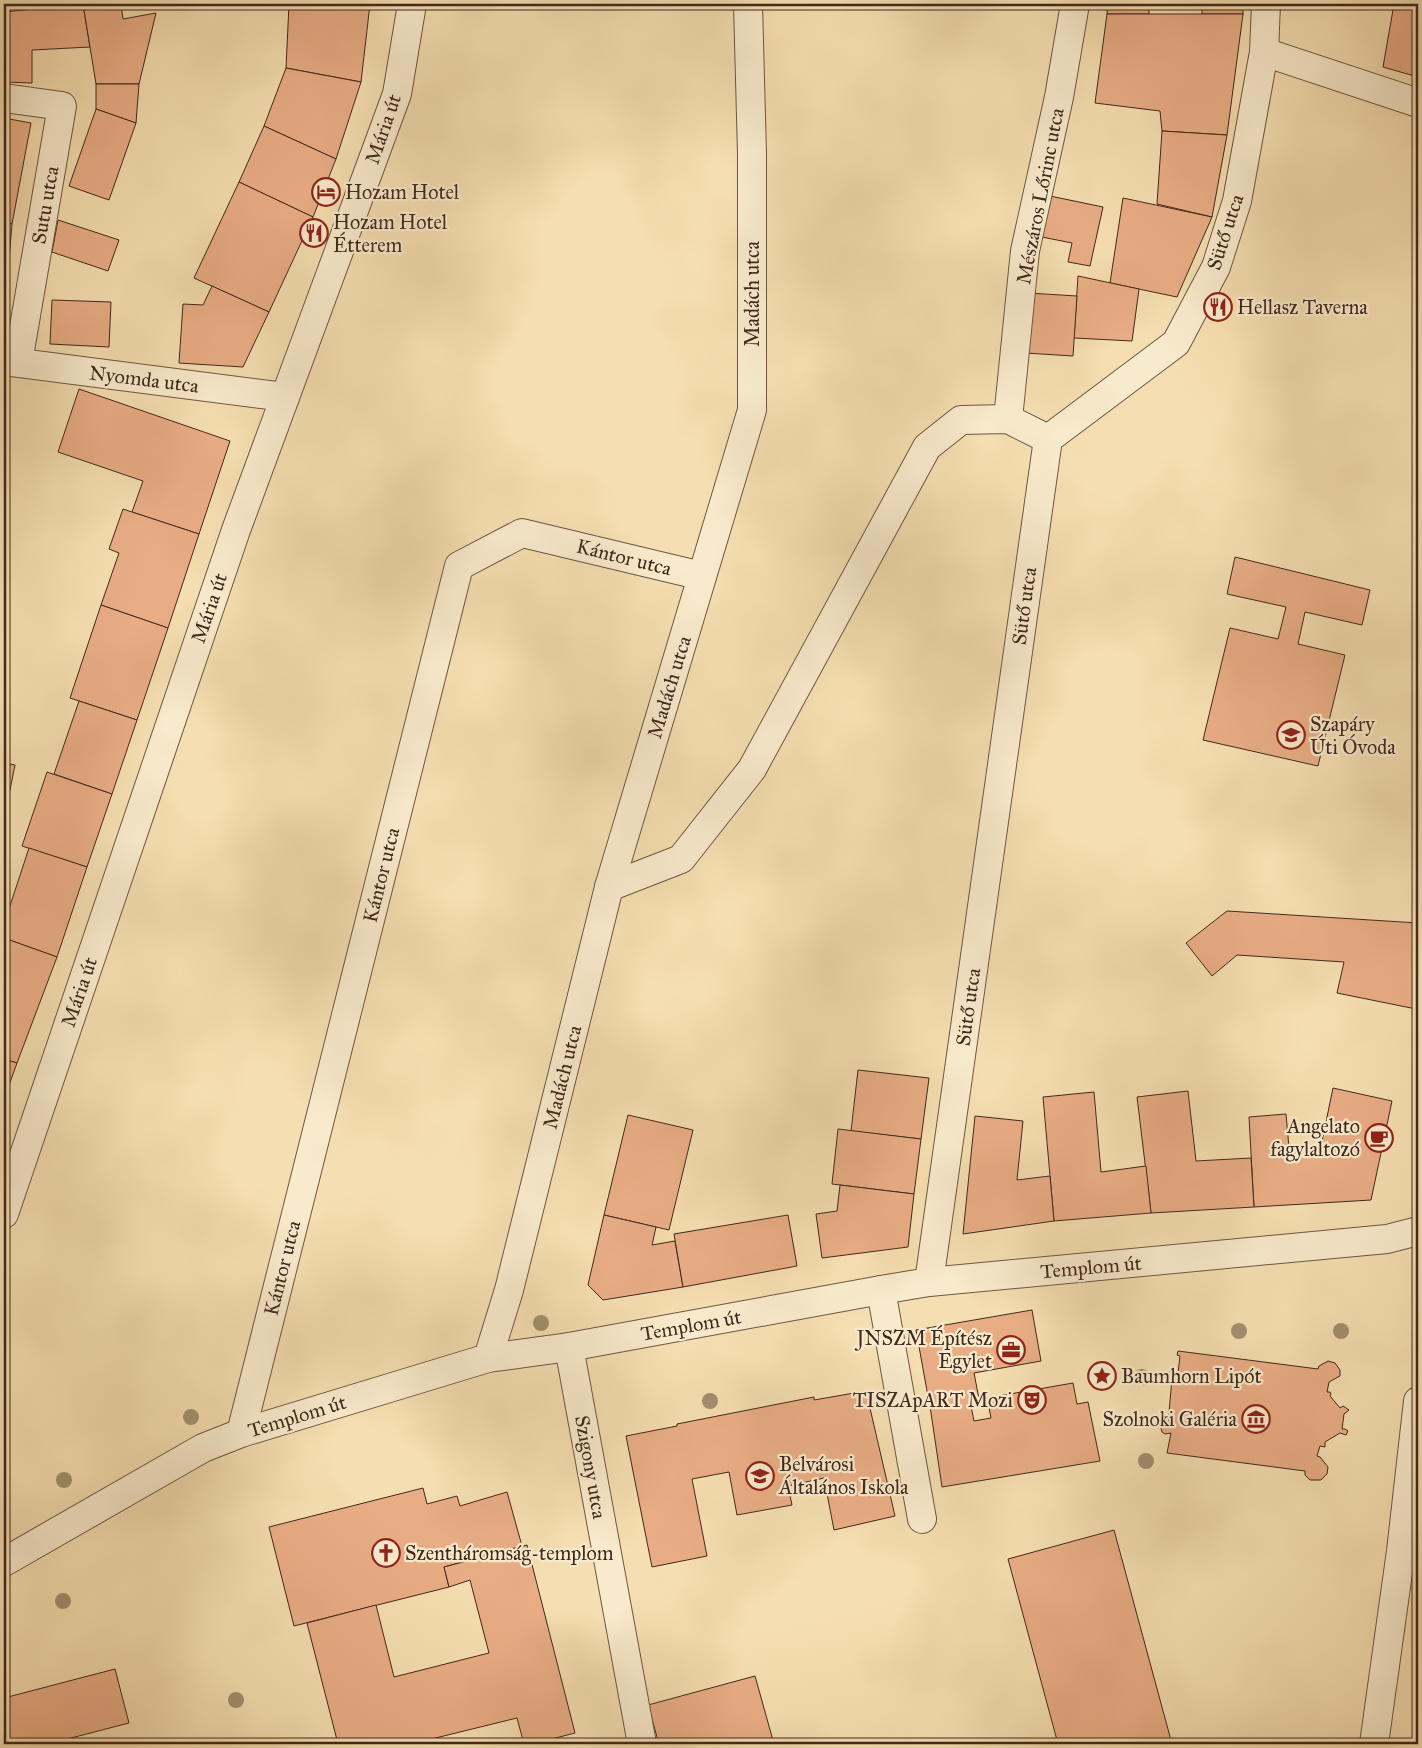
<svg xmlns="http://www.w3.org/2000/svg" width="1422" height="1748" viewBox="0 0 1422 1748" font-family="'IM FELL Great Primer',serif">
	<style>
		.building { fill: #e9ad85; stroke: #41281e }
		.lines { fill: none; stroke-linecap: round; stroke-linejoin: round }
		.minor-casing { stroke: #6e5643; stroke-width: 30 }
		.minor { stroke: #f8eacc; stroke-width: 28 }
		.tree { fill: #a38f6f }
		.labels { text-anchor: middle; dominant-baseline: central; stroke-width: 4.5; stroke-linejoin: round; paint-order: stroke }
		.street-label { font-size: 20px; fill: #41281e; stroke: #f8eacc }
		.poi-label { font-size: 20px; fill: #41281e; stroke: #f8eacc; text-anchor: start }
	</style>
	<rect width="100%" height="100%" fill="#f5deb1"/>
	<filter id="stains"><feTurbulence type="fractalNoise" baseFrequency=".004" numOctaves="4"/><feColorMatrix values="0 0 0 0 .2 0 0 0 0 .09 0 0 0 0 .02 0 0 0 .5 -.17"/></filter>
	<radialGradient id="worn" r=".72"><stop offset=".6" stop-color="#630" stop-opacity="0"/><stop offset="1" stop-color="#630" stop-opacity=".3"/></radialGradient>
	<g class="building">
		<path d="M83,4L90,47L32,50V83L4,82V12Z"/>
		<path d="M83,4H121L123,19L156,13L139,84H96Z"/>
		<path d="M289,4H370L361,82L286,68Z"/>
		<rect x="1107" y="4" width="42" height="10"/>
		<rect x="1202" y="4" width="41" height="10"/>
		<path d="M1394,4H1403L1418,8V77L1383,67Z"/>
		<path d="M1107,14H1243L1227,135L1162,131L1160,111L1095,103Z"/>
		<path d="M286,68L361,82L336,159L264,126Z"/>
		<path d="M96,84H139L136,123L96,109Z"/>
		<path d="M96,109L136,123L109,200L69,186Z"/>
		<path d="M4,118L31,123L12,224L4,222Z"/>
		<path d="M264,126L336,159L313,217L239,182Z"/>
		<path d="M1162,131L1227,135L1212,217L1157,204Z"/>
		<path d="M239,182L313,217L269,312L194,278Z"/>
		<path d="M1050,196L1103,207L1090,266L1068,262L1072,243L1042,237Z"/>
		<path d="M1123,198L1212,217L1177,297L1110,283Z"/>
		<path d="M58,220L119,240L108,271L52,252Z"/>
		<path d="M4,222L12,224L4,318Z"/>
		<path d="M1078,276L1139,289L1132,341L1074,338Z"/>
		<path d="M212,286L269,312L243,367L179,363L183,304L203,305Z"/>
		<path d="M1028,293L1077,296L1073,356L1025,353Z"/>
		<path d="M52,300L111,302L109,347L50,344Z"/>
		<path d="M79,389L230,441L199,534L132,512L143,481L58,452Z"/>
		<path d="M123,509L199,534L168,628L101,605L119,553L109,549Z"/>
		<path d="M1235,557L1370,590L1362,625L1305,612L1298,644L1345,655L1318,766L1203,740L1230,628L1278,639L1286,607L1227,594Z"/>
		<path d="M101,605L168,628L137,720L70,698Z"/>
		<path d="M79,701L137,720L112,794L54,774Z"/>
		<path d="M4,763L15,765L4,820Z"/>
		<path d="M47,772L112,794L87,867L22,846Z"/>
		<path d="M29,848L87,867L57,957L4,938V924Z"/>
		<path d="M1227,911L1418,923V997L1416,1009L1337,993L1344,962L1237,955L1212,976L1186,943Z"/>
		<path d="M4,938L57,957L17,1063L4,1059Z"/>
		<path d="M4,1059L17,1063L4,1099Z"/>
		<path d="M858,1070L929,1078L921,1139L851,1131Z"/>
		<path d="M1333,1088L1392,1101L1371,1200L1254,1207L1249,1117L1286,1114L1289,1148L1321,1146Z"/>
		<path d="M1188,1091L1196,1161L1251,1158L1254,1207L1151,1213L1137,1097Z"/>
		<path d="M1094,1092L1101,1172L1146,1166L1151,1213L1054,1221L1043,1097Z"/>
		<path d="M628,1115L693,1130L669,1230L604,1215Z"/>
		<path d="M975,1116L1023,1121L1017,1180L1050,1176L1054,1221L963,1234Z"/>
		<path d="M838,1129L921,1139L914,1194L832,1184Z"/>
		<path d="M840,1185L914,1194L908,1247L822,1258L816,1214L837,1211Z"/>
		<path d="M604,1215L656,1227L652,1245L675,1241L683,1287L603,1300L588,1285Z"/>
		<path d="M788,1215L797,1266L683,1287L674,1234Z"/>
		<path d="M1032,1310L1041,1361L974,1373L980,1404L971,1406L974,1421L991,1418L987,1398L1073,1383L1077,1404L1088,1402L1100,1461L942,1487L931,1413L916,1330Z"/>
		<path d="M1178,1351L1318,1369L1319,1366L1328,1361L1335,1363L1340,1370V1376L1329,1382L1327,1392H1330L1331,1394L1330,1396L1340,1408L1343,1406L1349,1410L1344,1414L1342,1429H1345L1348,1431L1346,1435L1340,1433L1325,1442V1447L1320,1446L1317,1456L1320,1457L1328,1467L1327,1474L1321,1480H1310L1305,1475V1471L1167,1453L1171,1433L1165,1434L1162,1432L1161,1428L1168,1424L1172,1378L1168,1373L1172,1370L1178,1373L1180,1356L1177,1355Z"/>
		<path d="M866,1391L895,1516L834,1530L824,1478L788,1486L792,1505L737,1515L729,1472L692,1479L707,1556L652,1567L626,1436L677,1426V1424L814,1397V1400Z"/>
		<path d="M423,1488L427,1504L457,1496L460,1506L507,1492L522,1546L444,1567L449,1587L294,1626L269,1527Z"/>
		<path d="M1114,1530L1172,1744H1058L1008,1559Z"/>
		<path d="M527,1545L575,1733L532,1744H524L517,1718L411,1744H338L307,1623L376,1605L394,1677L489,1653L470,1580L449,1587L444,1567Z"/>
		<path d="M115,1669L129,1723L48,1744H4V1698Z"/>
		<path d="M755,1676L774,1744H659L648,1705Z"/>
	</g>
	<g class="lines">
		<defs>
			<g id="minor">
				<path d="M1264,52L1418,103"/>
				<path d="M4,98L62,106L18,362"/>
				<path d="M4,361L285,397"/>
				<path d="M1008,419L1025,251L1059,97L1075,4"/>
				<path d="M609,887L681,859L752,769L927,447L961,420L1008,419L1048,439"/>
				<path d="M4,1214L236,530L397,94L412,4"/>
				<path d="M929,1282L1048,439L1176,343L1216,267L1237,201L1264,52L1266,4"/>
				<path d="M881,1290L922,1519"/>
				<path d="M569,1347L642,1744"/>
				<path d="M488,1358L509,1290L609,887L752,410V154L748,4"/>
				<path d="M241,1433L459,566L522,533L702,576"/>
				<path d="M4,1562L203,1448L241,1433L488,1358L569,1347L881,1290L929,1282L1387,1239L1418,1231"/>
				<path d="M1374,1744L1401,1551L1418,1401"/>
			</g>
		</defs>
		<use href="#minor" class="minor-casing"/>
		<use href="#minor" class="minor"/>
	</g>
	<g class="tree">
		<circle cx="541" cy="1323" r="8"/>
		<circle cx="1239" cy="1331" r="8"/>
		<circle cx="1341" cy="1331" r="8"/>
		<circle cx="1142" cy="1377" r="8"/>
		<circle cx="710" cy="1401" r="8"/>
		<circle cx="191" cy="1417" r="8"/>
		<circle cx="1146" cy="1461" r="8"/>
		<circle cx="64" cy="1480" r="8"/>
		<circle cx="63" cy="1601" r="8"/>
		<circle cx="236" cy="1700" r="8"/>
	</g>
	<defs>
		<symbol id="hotel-ring" viewBox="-11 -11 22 22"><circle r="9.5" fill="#f8eacc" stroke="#8f2418" stroke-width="1.5"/><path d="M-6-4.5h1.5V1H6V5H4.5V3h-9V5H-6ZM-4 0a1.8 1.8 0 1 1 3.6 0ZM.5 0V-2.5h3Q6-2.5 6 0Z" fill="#8f2418"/></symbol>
		<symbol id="restaurant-ring" viewBox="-11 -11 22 22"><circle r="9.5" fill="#f8eacc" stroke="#8f2418" stroke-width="1.5"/><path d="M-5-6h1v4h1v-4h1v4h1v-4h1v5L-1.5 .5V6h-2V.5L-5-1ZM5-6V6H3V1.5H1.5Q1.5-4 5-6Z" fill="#8f2418"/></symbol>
		<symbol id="school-ring" viewBox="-11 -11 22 22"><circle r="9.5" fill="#f8eacc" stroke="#8f2418" stroke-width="1.5"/><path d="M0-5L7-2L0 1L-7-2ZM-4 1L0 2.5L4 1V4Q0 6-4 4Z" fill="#8f2418"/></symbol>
		<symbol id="cafe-ring" viewBox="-11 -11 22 22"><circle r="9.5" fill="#f8eacc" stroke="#8f2418" stroke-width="1.5"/><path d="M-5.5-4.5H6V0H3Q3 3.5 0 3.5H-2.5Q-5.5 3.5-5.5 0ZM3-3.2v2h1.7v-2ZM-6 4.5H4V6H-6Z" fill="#8f2418"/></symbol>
		<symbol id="office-ring" viewBox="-11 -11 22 22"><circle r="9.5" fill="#f8eacc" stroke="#8f2418" stroke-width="1.5"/><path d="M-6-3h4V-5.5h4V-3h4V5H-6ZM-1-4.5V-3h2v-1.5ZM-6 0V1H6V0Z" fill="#8f2418"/></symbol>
		<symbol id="sight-ring" viewBox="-11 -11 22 22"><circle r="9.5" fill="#f8eacc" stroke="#8f2418" stroke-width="1.5"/><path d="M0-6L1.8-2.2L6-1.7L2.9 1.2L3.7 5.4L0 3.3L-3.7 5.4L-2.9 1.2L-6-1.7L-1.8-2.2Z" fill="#8f2418"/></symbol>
		<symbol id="theatre-ring" viewBox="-11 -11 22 22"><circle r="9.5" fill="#f8eacc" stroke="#8f2418" stroke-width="1.5"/><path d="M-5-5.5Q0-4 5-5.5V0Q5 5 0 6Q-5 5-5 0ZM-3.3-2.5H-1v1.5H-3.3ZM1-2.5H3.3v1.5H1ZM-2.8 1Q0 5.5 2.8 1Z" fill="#8f2418"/></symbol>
		<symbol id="museum-ring" viewBox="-11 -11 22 22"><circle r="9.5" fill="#f8eacc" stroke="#8f2418" stroke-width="1.5"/><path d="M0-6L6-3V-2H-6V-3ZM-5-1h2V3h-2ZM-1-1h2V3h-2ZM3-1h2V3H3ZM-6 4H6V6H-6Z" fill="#8f2418"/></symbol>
		<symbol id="church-ring" viewBox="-11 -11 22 22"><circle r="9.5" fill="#f8eacc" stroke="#8f2418" stroke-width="1.5"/><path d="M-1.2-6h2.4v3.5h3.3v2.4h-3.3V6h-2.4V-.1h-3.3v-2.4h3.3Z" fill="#8f2418"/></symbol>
	</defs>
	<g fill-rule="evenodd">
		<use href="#hotel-ring" x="310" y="176" width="32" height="32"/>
		<use href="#restaurant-ring" x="298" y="217" width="32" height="32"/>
		<use href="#restaurant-ring" x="1202" y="291" width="32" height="32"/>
		<use href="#school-ring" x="1275" y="719" width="32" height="32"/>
		<use href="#cafe-ring" x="1363" y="1122" width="32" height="32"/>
		<use href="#office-ring" x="995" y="1334" width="32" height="32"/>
		<use href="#sight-ring" x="1086" y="1360" width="32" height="32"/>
		<use href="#theatre-ring" x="1016" y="1384" width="32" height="32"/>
		<use href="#museum-ring" x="1240" y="1403" width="32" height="32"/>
		<use href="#school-ring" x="744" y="1460" width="32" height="32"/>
		<use href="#church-ring" x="370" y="1537" width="32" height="32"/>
	</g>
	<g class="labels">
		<g class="street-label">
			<text transform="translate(383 129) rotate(-71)">Mária út</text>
			<text transform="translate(1040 196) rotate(-79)">Mészáros Lőrinc utca</text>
			<text transform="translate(45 205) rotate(-80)">Sutu utca</text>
			<text transform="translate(1225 232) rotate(-72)">Sütő utca</text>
			<text transform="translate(752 294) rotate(-90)">Madách utca</text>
			<text transform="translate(144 379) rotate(7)">Nyomda utca</text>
			<text transform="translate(624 557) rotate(14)">Kántor utca</text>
			<text transform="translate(1024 606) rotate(-82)">Sütő utca</text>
			<text transform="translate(209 608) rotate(-71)">Mária út</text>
			<text transform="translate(669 687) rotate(-73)">Madách utca</text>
			<text transform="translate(381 875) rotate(-76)">Kántor utca</text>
			<text transform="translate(79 992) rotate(-71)">Mária út</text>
			<text transform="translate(968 1007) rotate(-82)">Sütő utca</text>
			<text transform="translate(562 1077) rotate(-76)">Madách utca</text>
			<text transform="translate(1091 1267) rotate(-5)">Templom út</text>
			<text transform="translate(282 1268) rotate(-76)">Kántor utca</text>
			<text transform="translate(691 1325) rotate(-10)">Templom út</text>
			<text transform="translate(297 1416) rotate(-17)">Templom út</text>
			<text transform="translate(591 1467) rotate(80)">Szigony utca</text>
		</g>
		<g class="poi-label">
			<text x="345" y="192">Hozam Hotel</text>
			<text x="333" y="222">Hozam Hotel<tspan x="333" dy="23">Étterem</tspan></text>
			<text x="1237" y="307">Hellasz Taverna</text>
			<text x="1310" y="724">Szapáry<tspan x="1310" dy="23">Úti Óvoda</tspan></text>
			<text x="1360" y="1126" text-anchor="end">Angelato<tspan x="1360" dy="23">fagylaltozó</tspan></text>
			<text x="992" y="1338" text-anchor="end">JNSZM Építész<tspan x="992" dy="23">Egylet</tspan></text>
			<text x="1121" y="1376">Baumhorn Lipót</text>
			<text x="1013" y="1400" text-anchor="end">TISZApART Mozi</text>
			<text x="1237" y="1419" text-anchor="end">Szolnoki Galéria</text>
			<text x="779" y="1464">Belvárosi<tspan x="779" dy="23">Általános Iskola</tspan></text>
			<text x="405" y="1553">Szentháromság-templom</text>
		</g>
	</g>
	<rect width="1422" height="1748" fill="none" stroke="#f5deb1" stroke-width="20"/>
	<rect x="5" y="5" width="1412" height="1738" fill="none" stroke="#41281e" stroke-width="2.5"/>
	<rect x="10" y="10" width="1402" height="1728" fill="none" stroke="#41281e"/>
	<rect width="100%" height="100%" filter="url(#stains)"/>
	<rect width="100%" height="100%" fill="url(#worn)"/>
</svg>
